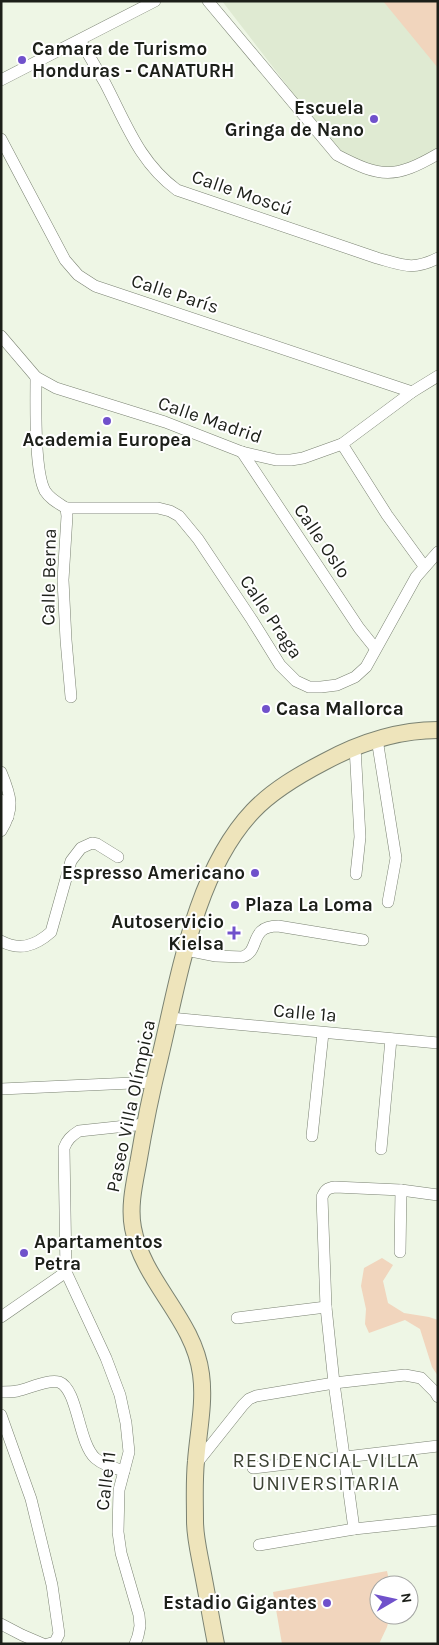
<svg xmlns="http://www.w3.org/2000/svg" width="439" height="1645" viewBox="0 0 439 1645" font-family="Karla,sans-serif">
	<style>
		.built { fill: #dfead2 }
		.green { fill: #f1d5bd }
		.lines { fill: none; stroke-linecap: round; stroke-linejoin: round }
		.minor-casing { stroke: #7a8272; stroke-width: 12 }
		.secondary-casing { stroke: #7a8272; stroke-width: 18 }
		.minor { stroke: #fff; stroke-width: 11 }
		.secondary { stroke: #eee4bb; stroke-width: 16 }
		.poi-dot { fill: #7051cb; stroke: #fff; stroke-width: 2 }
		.labels { text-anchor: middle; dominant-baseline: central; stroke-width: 4; stroke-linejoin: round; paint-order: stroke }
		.poi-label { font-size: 19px; font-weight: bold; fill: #1c1f19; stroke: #fff; text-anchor: start }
		.street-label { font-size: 19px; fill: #1c1f19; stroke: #fff }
		.neighbourhood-label { font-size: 20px; letter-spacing: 1px; fill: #3d4335; stroke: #fff }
	</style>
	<rect width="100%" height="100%" fill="#eef6e5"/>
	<path class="built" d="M222,1H438V154L399,173L337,155L286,84Z"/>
	<g class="green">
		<path d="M383,1H438V68Z"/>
		<path d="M382,1258L393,1265L383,1281L388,1303L404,1313L429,1317L438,1320V1376L432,1367L420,1329L405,1320L369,1333L365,1324L366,1309L361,1286L364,1268Z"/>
		<path d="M387,1571L390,1585H379V1615H390L387,1627L379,1644H282L273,1592Z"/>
	</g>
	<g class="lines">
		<defs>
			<g id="minor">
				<path d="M208,1L337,155C381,178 395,179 438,154"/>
				<path d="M80,40C88,54 97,69 105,83C126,123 139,162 177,190L377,258C403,265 412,271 438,258"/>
				<path d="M1,80L155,1"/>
				<path d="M1,139L65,260L78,275L95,286L412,392"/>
				<path d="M1,336L36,377L56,388L165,422L242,452L276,460H291L303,458L342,444L412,392L438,376"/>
				<path d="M36,377C36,402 34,471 45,491C50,499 58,503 66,508L67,516L63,580L66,640L71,697"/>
				<path d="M342,444L387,515L424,566"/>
				<path d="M242,452L359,628L375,648"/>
				<path d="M66,508H158L170,511L179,516L198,539L252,620L280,665L296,681L309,687H321L337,685L355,677L366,667L416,577L438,552"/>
				<path d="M377,739L396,858L388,902"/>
				<path d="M355,747L360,837L356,874"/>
				<path d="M1,772C11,796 15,808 1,831"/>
				<path d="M1,800L8,817"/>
				<path d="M1,941C20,951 35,946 51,932L71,861L81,848L92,843L97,844L118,857"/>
				<path d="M186,950L216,956L242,957C261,952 248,926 278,926L363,940"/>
				<path d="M170,1018L438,1043"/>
				<path d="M1,1089L154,1082"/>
				<path d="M312,1136L323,1033"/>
				<path d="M381,1149L391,1039"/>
				<path d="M400,1252L401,1190"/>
				<path d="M1,1317L66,1272"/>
				<path d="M237,1318L326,1307"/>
				<path d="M1,1392C6,1392 12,1392 17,1391C28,1389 48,1379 59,1382C78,1389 78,1442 95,1458C103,1465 114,1468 124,1471"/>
				<path d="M1,1415L31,1499L52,1585L59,1634L55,1642L48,1644"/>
				<path d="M196,1464L243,1405L249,1399L256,1396L334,1383L405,1375L421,1378L435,1392L438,1397"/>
				<path d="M253,1468L438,1446"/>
				<path d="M354,1529L334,1383L326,1307L322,1197C325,1190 327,1188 335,1187L401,1190L438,1195"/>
				<path d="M259,1545L354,1529L438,1520"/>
				<path d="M1,1624L22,1635L43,1644"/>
				<path d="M135,1644L138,1636L140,1626L139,1615L121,1553L118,1532L119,1490L129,1452L126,1423L120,1395L106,1358L66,1272L64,1148C67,1140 71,1136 79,1131L145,1124"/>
			</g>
			<path id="secondary" d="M216,1644C211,1619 207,1594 202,1569C199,1553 195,1537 195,1521C195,1501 194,1481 196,1461C198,1433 205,1403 201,1374C194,1319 143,1282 133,1228C129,1207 134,1185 138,1164C144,1128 151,1093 160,1057C179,978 195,872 253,811C273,790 299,775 324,762C359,743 398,730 438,730"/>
		</defs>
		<use href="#minor" class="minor-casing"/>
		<use href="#secondary" class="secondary-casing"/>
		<use href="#minor" class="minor"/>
		<use href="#secondary" class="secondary"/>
	</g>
	<g class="poi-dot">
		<circle cx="22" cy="60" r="5"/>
		<circle cx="374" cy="119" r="5"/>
		<circle cx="107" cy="421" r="5"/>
		<circle cx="266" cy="709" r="5"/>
		<circle cx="255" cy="873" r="5"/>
		<circle cx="235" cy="905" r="5"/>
		<path d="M231.5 925.5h5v5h5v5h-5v5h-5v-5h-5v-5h5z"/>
		<circle cx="24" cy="1253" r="5"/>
		<circle cx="327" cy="1603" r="5"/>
	</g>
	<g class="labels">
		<g class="poi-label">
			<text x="32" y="49">Camara de Turismo<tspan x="32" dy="22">Honduras - CANATURH</tspan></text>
			<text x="364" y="108" text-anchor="end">Escuela<tspan x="364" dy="22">Gringa de Nano</tspan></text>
			<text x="107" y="440" text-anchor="middle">Academia Europea</text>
			<text x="276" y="709">Casa Mallorca</text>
			<text x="245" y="873" text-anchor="end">Espresso Americano</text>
			<text x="245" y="905">Plaza La Loma</text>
			<text x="224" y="922" text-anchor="end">Autoservicio<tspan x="224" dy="22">Kielsa</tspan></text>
			<text x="34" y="1242">Apartamentos<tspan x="34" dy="22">Petra</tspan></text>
			<text x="317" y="1603" text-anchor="end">Estadio Gigantes</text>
		</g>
		<g class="street-label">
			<text transform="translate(242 193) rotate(19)">Calle Moscú</text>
			<text transform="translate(175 294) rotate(18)">Calle París</text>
			<text transform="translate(210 420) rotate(19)">Calle Madrid</text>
			<text transform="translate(322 541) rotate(56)">Calle Oslo</text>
			<text transform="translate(49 577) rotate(-89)">Calle Berna</text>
			<text transform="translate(271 617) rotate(56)">Calle Praga</text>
			<text transform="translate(305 1013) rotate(5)">Calle 1a</text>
			<text transform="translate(131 1106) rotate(-78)">Paseo Villa Olímpica</text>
			<text transform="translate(106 1481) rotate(-83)">Calle 11</text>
		</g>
		<g class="neighbourhood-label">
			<text x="326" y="1460">RESIDENCIAL VILLA<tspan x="326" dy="23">UNIVERSITARIA</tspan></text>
		</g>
	</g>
	<rect width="439" height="1645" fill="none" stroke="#1c1f19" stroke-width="5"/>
	<g transform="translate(394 1600) rotate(81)"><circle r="24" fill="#ffffff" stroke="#a4a5a3"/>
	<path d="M0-4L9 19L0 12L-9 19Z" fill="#7051cb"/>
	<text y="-8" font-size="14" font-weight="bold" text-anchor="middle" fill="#1c1f19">N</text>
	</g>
</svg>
